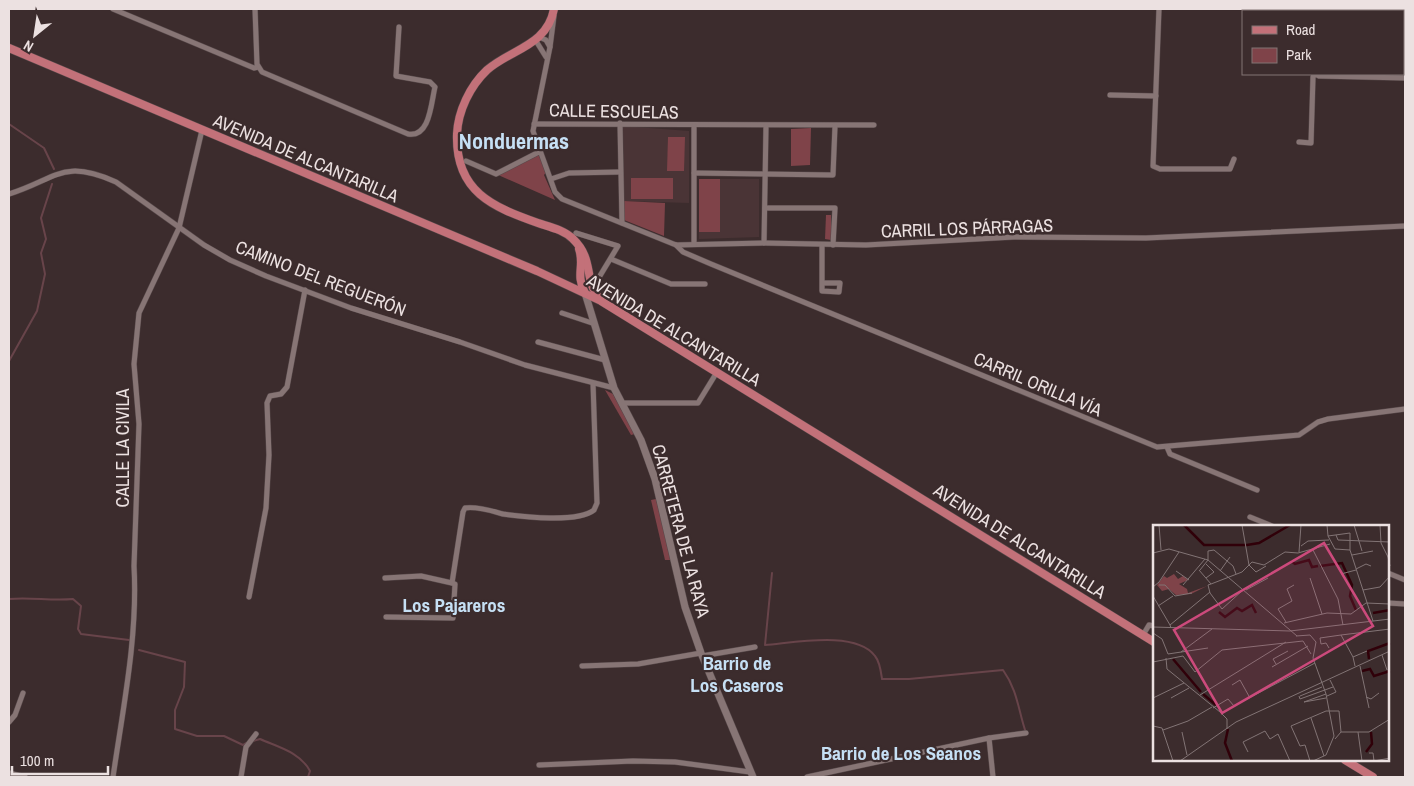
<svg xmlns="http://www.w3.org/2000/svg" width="1414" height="786" viewBox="0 0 1414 786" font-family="'Archivo Narrow',sans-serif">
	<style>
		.built { fill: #4a3436 }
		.green { fill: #7f4349 }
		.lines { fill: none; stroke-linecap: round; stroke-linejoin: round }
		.stream { stroke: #68444a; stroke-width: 2 }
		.minor-casing { stroke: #57494a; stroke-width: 6 }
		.secondary-casing { stroke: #57494a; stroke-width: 8 }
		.primary-casing { stroke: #57494a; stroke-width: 9 }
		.minor { stroke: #877575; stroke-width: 5 }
		.secondary { stroke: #877575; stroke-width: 7 }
		.primary { stroke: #c37179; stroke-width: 8 }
		.labels { text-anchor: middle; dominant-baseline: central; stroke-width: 4.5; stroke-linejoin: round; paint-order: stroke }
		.street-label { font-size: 18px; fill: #ece1e1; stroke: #3c2c2d }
		.neighbourhood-label { font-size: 19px; font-weight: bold; fill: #c6e0f5; stroke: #3c2c2d }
		.district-label { font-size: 22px; font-weight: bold; fill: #c6e0f5; stroke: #3c2c2d }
		.inset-river { fill: none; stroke: #300009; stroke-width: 2.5 }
		.inset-road { fill: none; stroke: #827475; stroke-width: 1 }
		.view { fill: #cc4a7c; fill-opacity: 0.15; stroke: #cc4a7c; stroke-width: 2.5 }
		.inset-edge { fill: none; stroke: #ece1e1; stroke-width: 2.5 }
	</style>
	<rect width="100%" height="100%" fill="#3c2c2d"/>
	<g class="built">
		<path d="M623,126L689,131V203L624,201Z"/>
		<path d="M699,179H759V237L699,239Z"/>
	</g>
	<g class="green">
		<path d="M811,128L810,165L791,166V129Z"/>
		<path d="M668,137H685L684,171H667Z"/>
		<path d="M539,152L547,171L544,175L555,200L496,174Z"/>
		<rect x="631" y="178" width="42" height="21"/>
		<rect x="699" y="179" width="21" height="53"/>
		<path d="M624,201L665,203L664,236L624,220Z"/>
		<path d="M826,215H831V240L825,239Z"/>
		<path d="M605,390L613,394L635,434L631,435Z"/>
		<path d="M656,499L671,560H665L651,500Z"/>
	</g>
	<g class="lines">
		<g class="stream">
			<path d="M1397,9L1398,11"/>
			<path d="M1403,21L1405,27"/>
			<path d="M9,124L44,148L54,169"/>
			<path d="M9,361L37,311L45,274L41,253L46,239L41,218L52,184"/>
			<path d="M772,573L765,645C793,643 856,630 875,656C880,662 881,672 882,679H909L1003,670C1018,691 1018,710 1026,733"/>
			<path d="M9,599C31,597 51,601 73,599L81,606L78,629L81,634L129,640"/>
			<path d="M139,650L185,662L184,687L175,710V729L197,736H224L243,745L246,743"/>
			<path d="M253,741L260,739C278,747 300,752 310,771L308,777"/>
		</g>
		<defs>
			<g id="minor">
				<path d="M113,9L254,68L258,67"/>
				<path d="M255,9L257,64L262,72L408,134C430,138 431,103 435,87L430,82L396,76L399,27"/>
				<path d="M1159,9L1153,166L1160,169H1230L1234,159"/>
				<path d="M1314,9L1315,11"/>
				<path d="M539,37L546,40L550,47L533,131L555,192L562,199L676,245L764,243L866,245L1014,237L1146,238L1405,226"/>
				<path d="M536,41L546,57"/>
				<path d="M550,47L554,16"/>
				<path d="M1315,74L1319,76L1405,78"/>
				<path d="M1110,95L1156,96"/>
				<path d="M620,123L622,223"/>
				<path d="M534,124L874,125"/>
				<path d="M1299,142L1311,143L1313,77L1315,74"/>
				<path d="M466,161L496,174L539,152"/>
				<path d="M694,173L833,175L835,126"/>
				<path d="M551,179L569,173L620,172"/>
				<path d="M9,194C57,179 62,158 116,182L204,245L230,260L266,276L351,308L460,342L525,365L614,388"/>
				<path d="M765,208H835L833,245"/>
				<path d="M576,233L618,246L592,289"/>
				<path d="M764,243L766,126"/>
				<path d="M694,244V126"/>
				<path d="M676,245L683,252L711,264L1157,447L1299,435L1318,422L1328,419L1405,409"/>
				<path d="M822,245V291L839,292L840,283H822"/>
				<path d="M611,259L671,284H705"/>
				<path d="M562,313L595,324"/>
				<path d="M538,342L605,360"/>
				<path d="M622,403H698L717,372"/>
				<path d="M1167,447L1170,454L1257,490"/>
				<path d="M1250,517L1272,526"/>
				<path d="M1388,573L1405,580"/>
				<path d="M385,578L421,576L452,583"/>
				<path d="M249,597L266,508L269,455L267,403L270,396L281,394L287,387L305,290"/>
				<path d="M1388,603L1405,604"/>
				<path d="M386,617L453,618L455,584L452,583L463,512L465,508C477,506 492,511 503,514C524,517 578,523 594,510L597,503L593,383"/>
				<path d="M1143,635L1149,625L1154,626"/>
				<path d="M702,656L755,647"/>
				<path d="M582,666L638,664L701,653"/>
				<path d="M9,722L15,715L23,693"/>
				<path d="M989,738L1026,733"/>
				<path d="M539,765L633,761L675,762L750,772"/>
				<path d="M9,773L25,777"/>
				<path d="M113,777C123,708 138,636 134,566L139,424L134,364L139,313L179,228L202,130"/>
				<path d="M241,777L246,747L256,734"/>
				<path d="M807,777L989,738L993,777"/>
			</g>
			<path id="secondary" d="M585,293L614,388L641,440L655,479L685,607L701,653L753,777"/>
			<g id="primary">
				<path d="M554,9C547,46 511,49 487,70C470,86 458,111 457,134C455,192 493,207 538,223C550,227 564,230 573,239C595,260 583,280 600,299"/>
				<path d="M9,48L537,271L601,301L1154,642"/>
				<path d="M579,249C585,266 575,274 585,293"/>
				<path d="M1345,760L1373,777"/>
			</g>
		</defs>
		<use href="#minor" class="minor-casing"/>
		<use href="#secondary" class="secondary-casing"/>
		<use href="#primary" class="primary-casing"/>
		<use href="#minor" class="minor"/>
		<use href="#secondary" class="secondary"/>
		<use href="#primary" class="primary"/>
	</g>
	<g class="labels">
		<g class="street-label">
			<text transform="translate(614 111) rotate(1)">CALLE ESCUELAS</text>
			<text transform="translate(306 158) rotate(23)">AVENIDA DE ALCANTARILLA</text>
			<text transform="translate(967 228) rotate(-2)">CARRIL LOS PÁRRAGAS</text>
			<text transform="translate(321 278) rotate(21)">CAMINO DEL REGUERÓN</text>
			<text transform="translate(674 330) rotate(31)">AVENIDA DE ALCANTARILLA</text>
			<text transform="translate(1038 384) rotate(23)">CARRIL ORILLA VÍA</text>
			<text transform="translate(122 448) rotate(-90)">CALLE LA CIVILA</text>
			<text transform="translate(681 531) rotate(75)">CARRETERA DE LA RAYA</text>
			<text transform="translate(1020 541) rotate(32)">AVENIDA DE ALCANTARILLA</text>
		</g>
		<g class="neighbourhood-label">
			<text x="454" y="605">Los Pajareros</text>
			<text x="737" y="663">Barrio de<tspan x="737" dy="22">Los Caseros</tspan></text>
			<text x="901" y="753">Barrio de Los Seanos</text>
		</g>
		<g class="district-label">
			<text x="514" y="141">Nonduermas</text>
		</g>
	</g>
	<g transform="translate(1153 525)">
		<rect width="236" height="236" fill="#3c2c2d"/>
		<path d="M21,49L25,54L30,51L35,55L26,59L34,64L35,68L54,61L38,69L23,70L16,64L9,66L4,60L11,51L14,53Z" fill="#7f4349"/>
		<path class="inset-river" d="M31,0L51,20H94L106,18L137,0M138,36L142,39L156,35L159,42L165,41M167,41L189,38L199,60L197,71L203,85M66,87L72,92L84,83L89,86L99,80L103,88M220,88L237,85M20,134L48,167M216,134L215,126L237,118M209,146L217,144L221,151L237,146M50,169L63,180M75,204L72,218L79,236M213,227L219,219L218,207"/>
		<path class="inset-road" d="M6,0L8,25M89,0L96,40L103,47L113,41M174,0L175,11L197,8V25M201,0L209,26M227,0L228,18L235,32L237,41M183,10L185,15L237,17M175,11L182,24L197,25L220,96M148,21L155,16L176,15M61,25L80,41L83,49M160,25L185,74L190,100M146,27L148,0M0,28L16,24L55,35L144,111M145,28L177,19M199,30L220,26M53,39L61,47L53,53M203,44L213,39L218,41M46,45L58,59M47,45L55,35V26L61,25M23,46L36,55M67,46L77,32M188,49L203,45M157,53L169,89M58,59L89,47L99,37L111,40L132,27L145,28M58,59L55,60L57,68L69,84L90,65M6,60H12L22,71L39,68M30,60L52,34M0,62L6,57L26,27M93,65L115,53M210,65L227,62L237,51M0,71L17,100M5,81L20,71M133,97L125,84L139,76L134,64L141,60M131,98L174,88L198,89L213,78L237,79M0,102L137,106L237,94M18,103L17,100L57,67M0,108L9,114L15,129L55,123M188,110L237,104M143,111L157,110L163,117L160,133L173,169L181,211L173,230L160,236M150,116L158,129M176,123L173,118L168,119L167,113L188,110L200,132M28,127L59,104M229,130L234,145M13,133L14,144L67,187L74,194V204M0,137L30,131L42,147L69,125L150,116M123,139L120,134L135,126M202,141L200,132L214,126M207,141L216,183M119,142L155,121M79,160L87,155L97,173M173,169L151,177L173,173M47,170L133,117M146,171L147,174L180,162M147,171L169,162M174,171L183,167L177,155M213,172L218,174L226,168M0,173L31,158M18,173L36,163M60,183L75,174L81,181L162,138M158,193L171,231M0,201L9,203L20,236M10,205L35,196L59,182M29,207L34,230M205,207L209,236M182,214L188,207H216L237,194M95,227L90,217L112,206L117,214L125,209L137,236M216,228H220L221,236L237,233M27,236L83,197L237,126M157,236L152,220L147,221L138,201L173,186H186L188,207"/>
		<path class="view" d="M171,18L220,101L69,188L21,105Z"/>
		<rect width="236" height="236" class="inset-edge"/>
	</g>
	<rect width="1414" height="786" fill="none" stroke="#ece1e1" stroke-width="20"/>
	<rect x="1242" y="10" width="162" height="65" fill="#3c2c2d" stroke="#827475"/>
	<rect x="1252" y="26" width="25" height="8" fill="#c37179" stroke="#827475"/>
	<text x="1286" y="35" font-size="15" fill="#ece1e1">Road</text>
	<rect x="1252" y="48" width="25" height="15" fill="#7f4349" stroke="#827475"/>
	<text x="1286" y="60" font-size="15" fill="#ece1e1">Park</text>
	<g transform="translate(35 35) rotate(210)" stroke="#3c2c2d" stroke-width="4" paint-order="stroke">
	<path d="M0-4L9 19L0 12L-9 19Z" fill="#ece1e1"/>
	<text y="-8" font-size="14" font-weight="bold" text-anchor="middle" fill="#ece1e1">N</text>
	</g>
	<path d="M12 766v8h96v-8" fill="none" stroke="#ece1e1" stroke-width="2.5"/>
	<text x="20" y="766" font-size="15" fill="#ece1e1" stroke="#3c2c2d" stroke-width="4" paint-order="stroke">100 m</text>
</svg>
